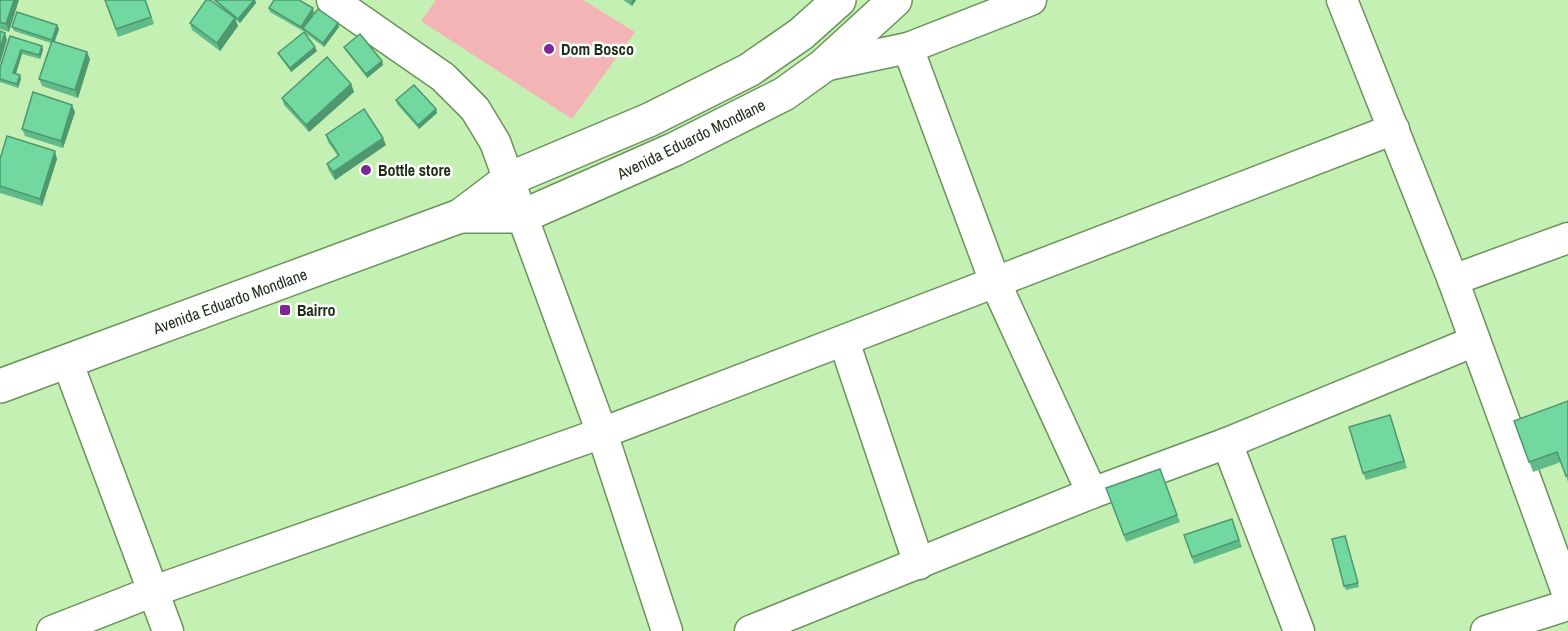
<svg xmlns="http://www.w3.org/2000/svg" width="1568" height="631" viewBox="0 0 1568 631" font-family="'Archivo Narrow',sans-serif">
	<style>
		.green { fill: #f2b4b5 }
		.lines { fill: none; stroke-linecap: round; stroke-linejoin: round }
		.street-casing { stroke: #6b925b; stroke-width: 33 }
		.primary-casing { stroke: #6b925b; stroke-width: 36 }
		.street { stroke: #fff; stroke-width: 30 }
		.primary { stroke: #fff; stroke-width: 33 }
		.wall { fill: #61bb89 }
		.shaded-wall { fill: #4f986f }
		.building { fill: #71d99f; stroke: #4f986f; stroke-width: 1.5 }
		.poi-dot { fill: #7c2795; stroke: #fff; stroke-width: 2 }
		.labels { text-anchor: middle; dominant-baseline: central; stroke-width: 5; stroke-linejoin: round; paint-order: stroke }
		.poi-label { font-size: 16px; font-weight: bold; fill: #1d2e17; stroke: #fff; text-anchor: start }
		.street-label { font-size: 16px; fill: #1d2e17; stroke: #fff }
	</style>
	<rect width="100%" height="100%" fill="#c4f0b4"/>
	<path class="green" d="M436,0H583L635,32L572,119L421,21Z"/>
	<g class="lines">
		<defs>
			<g id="street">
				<path d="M332,0L443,77L475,109L495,142L602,433L667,631"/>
				<path d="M1342,0L1453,280L1568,595"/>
				<path d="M908,48L995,282L1092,493"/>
				<path d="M823,66L908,48L1031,0"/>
				<path d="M1453,280L1568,238"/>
				<path d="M844,341L919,564"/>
				<path d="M67,361L168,631"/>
				<path d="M1227,443L1299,631"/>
				<path d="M52,631L154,591L602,433L1394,129"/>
				<path d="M750,631L1092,493L1227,443L1475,341"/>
				<path d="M1486,631L1568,605"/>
			</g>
			<g id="primary">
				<path d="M460,216H523L675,149L784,94L823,66L895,0"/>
				<path d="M0,386L460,216L509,179L649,120L749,70L801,34L839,0"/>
			</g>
		</defs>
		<use href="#street" class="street-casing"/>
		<use href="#primary" class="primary-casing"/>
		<use href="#street" class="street"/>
		<use href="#primary" class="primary"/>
	</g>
	<g class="wall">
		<path d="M0,0L9,32L0,29Z"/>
		<path d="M105,0H146L154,24L118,37Z"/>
		<path d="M213,0H255L256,3L240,23L235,19L238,26L220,51L192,30L190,23L229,14Z"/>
		<path d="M623,0H636L632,6Z"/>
		<path d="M269,8L314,12L311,18L338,23L339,27L324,47L304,32V30L303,31L270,12Z"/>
		<path d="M57,25L59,29L54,42L90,59L78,98L42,86L39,79L51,43L14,31L12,27Z"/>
		<path d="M10,36L42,46L43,50L40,59L22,54L15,74L21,79L18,88L0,82V68Z"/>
		<path d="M344,47L382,61L383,65L367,78L346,51Z"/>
		<path d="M317,51L291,72L280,57L278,53Z"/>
		<path d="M351,84L354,92L309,132L284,105L282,98Z"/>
		<path d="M396,100L437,113L419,129L397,104Z"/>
		<path d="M75,112L63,148L25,136L22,129Z"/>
		<path d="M326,135L386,145L335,180L329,171L327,164L338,156L328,142Z"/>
		<path d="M0,159H57L42,206L0,193Z"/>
		<path d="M1568,401V482L1561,462L1533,472L1514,421Z"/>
		<path d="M1390,415L1407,468L1366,480L1363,473Z"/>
		<path d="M1106,488L1177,515L1180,522L1126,542Z"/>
		<path d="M1232,519L1242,547L1194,564L1184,535Z"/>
		<path d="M1345,536L1359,587L1346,590L1344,586Z"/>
	</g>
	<g class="shaded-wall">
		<path d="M14,0H19L9,32L6,24Z"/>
		<path d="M254,0H255L256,3L240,23L238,19Z"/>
		<path d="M632,0H636L632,6L631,2Z"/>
		<path d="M313,8L314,12L303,31L301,27Z"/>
		<path d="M235,18L238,26L220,51L217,43Z"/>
		<path d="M338,23L339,27L324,47L323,43Z"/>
		<path d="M57,25L59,29L54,44L52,40Z"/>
		<path d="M5,33L7,40L0,64V48Z"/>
		<path d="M42,46L43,50L40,59L39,55Z"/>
		<path d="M315,47L317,51L291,72L290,68Z"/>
		<path d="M21,50L22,54L15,77L13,73Z"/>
		<path d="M87,52L90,59L78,98L75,90Z"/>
		<path d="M382,61L383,65L367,78L366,74Z"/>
		<path d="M20,75L21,79L18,88L17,84Z"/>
		<path d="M351,84L354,92L309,132L306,125Z"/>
		<path d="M72,105L75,112L63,148L61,141Z"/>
		<path d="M436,109L437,113L419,129L418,125Z"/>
		<path d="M383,138L386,145L335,180L333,172Z"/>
		<path d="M55,151L57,159L42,206L40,199Z"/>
	</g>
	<g class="building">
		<path d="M0,0H14L6,24L0,22Z"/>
		<path d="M105,0H145L151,17L116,29Z"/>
		<path d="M206,0H210L235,18L217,43L190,23Z"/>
		<path d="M215,0H254L238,19Z"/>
		<path d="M274,0H299L313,8L301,27L269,8Z"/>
		<path d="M318,9L338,23L323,43L303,28Z"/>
		<path d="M17,12L57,25L52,40L12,27Z"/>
		<path d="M0,31L5,33L0,48Z"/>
		<path d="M304,32L315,47L290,68L278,53Z"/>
		<path d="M360,34L382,61L366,74L344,47Z"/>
		<path d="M10,36L42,46L39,55L21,50L13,73L20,75L17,84L0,79V68Z"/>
		<path d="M52,41L87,52L75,90L39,79Z"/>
		<path d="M327,57L351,84L306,125L282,98Z"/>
		<path d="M414,85L436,109L418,125L396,100Z"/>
		<path d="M33,92L72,105L61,141L22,129Z"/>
		<path d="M364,109L383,138L333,172L327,164L339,155L326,135Z"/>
		<path d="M7,136L55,151L40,199L0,186V159Z"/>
		<path d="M1568,401V475L1566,476L1557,452L1529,462L1514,421Z"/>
		<path d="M1390,415L1404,461L1363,473L1349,427Z"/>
		<path d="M1160,469L1177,515L1124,535L1106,488Z"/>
		<path d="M1232,519L1239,540L1192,557L1184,535Z"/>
		<path d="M1345,536L1358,583L1344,586L1332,539Z"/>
	</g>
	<g class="poi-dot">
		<circle cx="549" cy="49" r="6"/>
		<circle cx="366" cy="170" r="6"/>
		<rect x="279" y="304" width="12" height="12" rx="3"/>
	</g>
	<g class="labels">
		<g class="poi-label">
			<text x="561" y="49">Dom Bosco</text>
			<text x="378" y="170">Bottle store</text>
			<text x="297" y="310">Bairro</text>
		</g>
		<g class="street-label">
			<text transform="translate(691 139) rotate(-26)">Avenida Eduardo Mondlane</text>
			<text transform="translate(230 301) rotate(-20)">Avenida Eduardo Mondlane</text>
		</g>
	</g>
</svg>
